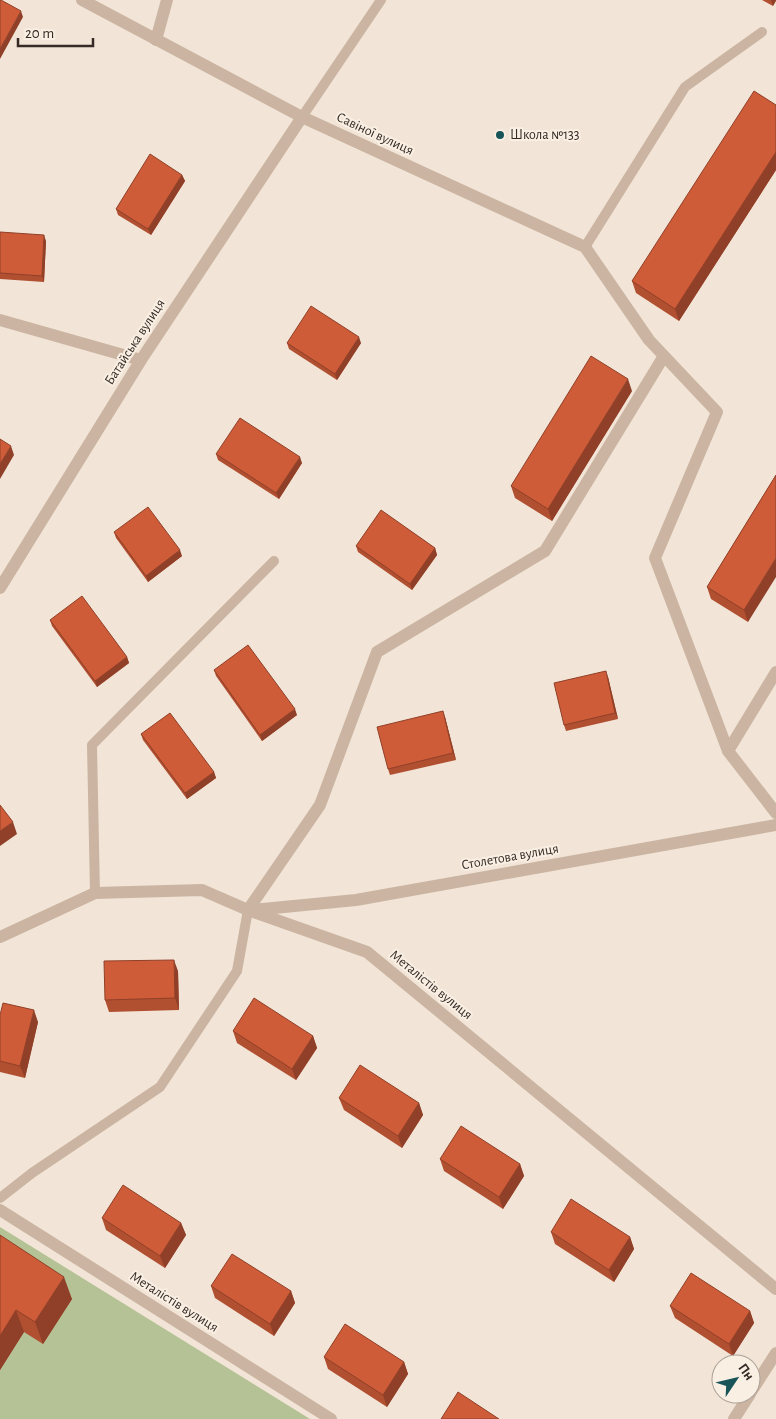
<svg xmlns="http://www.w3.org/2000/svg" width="776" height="1419" viewBox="0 0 776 1419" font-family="'Alegreya Sans',sans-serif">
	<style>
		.green { fill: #b4c296 }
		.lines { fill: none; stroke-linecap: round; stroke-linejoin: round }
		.lane { stroke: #cbb5a2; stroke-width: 10 }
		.street { stroke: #cbb5a2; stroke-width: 12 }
		.wall { fill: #b14f31 }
		.shaded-wall { fill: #904028 }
		.building { fill: #ce5c39; stroke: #904028 }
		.poi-dot { fill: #185559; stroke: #faefe3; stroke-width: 2 }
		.labels { text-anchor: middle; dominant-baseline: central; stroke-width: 4; stroke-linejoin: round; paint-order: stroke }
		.street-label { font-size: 14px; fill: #352a25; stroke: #faefe3 }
		.poi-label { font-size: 14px; fill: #352a25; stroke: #faefe3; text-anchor: start }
	</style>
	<rect width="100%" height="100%" fill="#f2e5d7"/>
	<path class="green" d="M0,1227L310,1419H0Z"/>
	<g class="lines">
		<g class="lane">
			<path d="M302,117L381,0"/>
			<path d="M585,247L685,87L762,32"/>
			<path d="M95,893L92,745L274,561"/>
			<path d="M0,1198L32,1173L160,1087L237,971L248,910"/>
		</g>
		<g class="street">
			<path d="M82,0L302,117L585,247L649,340L717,412L655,558L728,751"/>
			<path d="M156,40L167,0"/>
			<path d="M0,320L141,360"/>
			<path d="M0,588L141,360L302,117"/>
			<path d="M776,672L728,751L776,813"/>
			<path d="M248,910L320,805L377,652L545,551L664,356"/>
			<path d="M253,910L356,900L776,825"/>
			<path d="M0,937L95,893L202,890L248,910L367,952L776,1289"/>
			<path d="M0,1210L331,1419"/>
			<path d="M751,1392L776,1353"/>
			<path d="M734,1419L750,1394"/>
		</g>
	</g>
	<g class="wall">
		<path d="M762,0H776V1L773,6Z"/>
		<path d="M776,105V170L679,321L636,293L632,281Z"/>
		<path d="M182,175L185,181L151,235L118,215L116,209Z"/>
		<path d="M0,232L46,241L44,282L0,279Z"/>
		<path d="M287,343H361L337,380L289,349Z"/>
		<path d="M632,391L552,521L515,498L511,486Z"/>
		<path d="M216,454L302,463L279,499L218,460Z"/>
		<path d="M776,475L748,622L711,599L707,587Z"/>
		<path d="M114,532L182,556L148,582L116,538Z"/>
		<path d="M356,546L435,548L437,555L412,590L358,552Z"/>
		<path d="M50,620L127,657L129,663L97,687L52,626Z"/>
		<path d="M214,670L297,715L262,741L216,676Z"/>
		<path d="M608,677L618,719L566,731L564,725Z"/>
		<path d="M445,717L456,760L390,775L388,769Z"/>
		<path d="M141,734L214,772L216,778L187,799L143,740Z"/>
		<path d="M178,971L179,1010L109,1012L105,1000Z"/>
		<path d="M0,1015L38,1022L25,1078L0,1072Z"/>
		<path d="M233,1031L313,1036L317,1048L296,1080L237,1043Z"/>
		<path d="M339,1098L419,1103L423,1115L402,1148L344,1110Z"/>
		<path d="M440,1159L520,1164L524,1176L503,1209L444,1171Z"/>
		<path d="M102,1218L181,1223L186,1235L165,1268L106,1230Z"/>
		<path d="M551,1232L630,1237L634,1249L614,1282L555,1244Z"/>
		<path d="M0,1235L72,1299L43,1344L24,1332L0,1370Z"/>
		<path d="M211,1286L291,1291L295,1303L274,1336L215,1298Z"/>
		<path d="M670,1306L750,1311L754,1323L733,1356L675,1318Z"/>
		<path d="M324,1357L404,1362L408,1374L387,1407L328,1369Z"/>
	</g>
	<g class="shaded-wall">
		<path d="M771,0H776L773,6Z"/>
		<path d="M21,11L23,17L0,59V49Z"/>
		<path d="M776,152V170L679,321L675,309Z"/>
		<path d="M182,175L185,181L151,235L148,229Z"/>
		<path d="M44,235L46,241L44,282L42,276Z"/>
		<path d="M359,337L361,343L337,380L335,374Z"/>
		<path d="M628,379L632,391L552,521L548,509Z"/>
		<path d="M11,446L14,455L0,479V464Z"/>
		<path d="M300,457L302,463L279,499L276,493Z"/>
		<path d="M435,548L437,555L412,590L410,584Z"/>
		<path d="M180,550L182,556L148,582L146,576Z"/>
		<path d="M776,558V577L748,622L744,610Z"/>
		<path d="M127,657L129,663L97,687L95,681Z"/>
		<path d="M606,671L608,677L618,719L615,713Z"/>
		<path d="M295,709L297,715L262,741L260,735Z"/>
		<path d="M443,711L445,717L456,760L453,753Z"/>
		<path d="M214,772L216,778L187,799L185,793Z"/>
		<path d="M13,822L17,834L0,846V831Z"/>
		<path d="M174,960L178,971L179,1010L175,998Z"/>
		<path d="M34,1010L38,1022L25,1078L20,1066Z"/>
		<path d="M313,1036L317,1048L296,1080L292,1069Z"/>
		<path d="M419,1103L423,1115L402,1148L398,1136Z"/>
		<path d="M520,1164L524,1176L503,1209L499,1197Z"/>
		<path d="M181,1223L186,1235L165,1268L160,1256Z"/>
		<path d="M630,1237L634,1249L614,1282L609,1270Z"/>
		<path d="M64,1277L72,1299L43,1344L35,1322Z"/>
		<path d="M291,1291L295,1303L274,1336L270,1324Z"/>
		<path d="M16,1310L24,1332L0,1370V1336Z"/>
		<path d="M750,1311L754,1323L733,1356L729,1344Z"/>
		<path d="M404,1362L408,1374L387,1407L383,1395Z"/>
	</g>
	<g class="building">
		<path d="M0,0H1L21,11L0,49Z"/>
		<path d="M754,91L776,105V152L675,309L632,281Z"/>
		<path d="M150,154L182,175L148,229L116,209Z"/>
		<path d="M0,232L44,235L42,276L0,273Z"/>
		<path d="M311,306L359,337L335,374L287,343Z"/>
		<path d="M591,356L628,379L548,509L511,486Z"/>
		<path d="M240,418L300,457L276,493L216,454Z"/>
		<path d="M0,439L11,446L0,464Z"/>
		<path d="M776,475V558L744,610L707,587Z"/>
		<path d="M148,507L180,550L146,576L114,532Z"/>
		<path d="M381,510L435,548L410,584L356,546Z"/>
		<path d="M82,596L127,657L95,681L50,620Z"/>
		<path d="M248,645L295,709L260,735L214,670Z"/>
		<path d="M606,671L615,713L564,725L554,683Z"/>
		<path d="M443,711L453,753L388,769L377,727Z"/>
		<path d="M170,713L214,772L185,793L141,734Z"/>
		<path d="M0,805L13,822L0,831Z"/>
		<path d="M174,960L175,998L105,1000L104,961Z"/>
		<path d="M254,998L313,1036L292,1069L233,1031Z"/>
		<path d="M3,1003L34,1010L20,1066L0,1061V1015Z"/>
		<path d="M360,1065L419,1103L398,1136L339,1098Z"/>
		<path d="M461,1126L520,1164L499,1197L440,1159Z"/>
		<path d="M123,1185L181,1223L160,1256L102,1218Z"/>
		<path d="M571,1199L630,1237L609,1270L551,1232Z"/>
		<path d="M0,1235L64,1277L35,1322L16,1310L0,1336Z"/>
		<path d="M232,1254L291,1291L270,1324L211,1286Z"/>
		<path d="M691,1273L750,1311L729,1344L670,1306Z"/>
		<path d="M345,1324L404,1362L383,1395L324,1357Z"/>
		<path d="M458,1392L499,1419H441Z"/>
	</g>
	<circle class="poi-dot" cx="500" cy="135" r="5"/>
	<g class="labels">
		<g class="street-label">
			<text transform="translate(375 134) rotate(25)">Савіної вулиця</text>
			<text transform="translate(135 342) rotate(-57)">Батайська вулиця</text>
			<text transform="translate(510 857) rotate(-10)">Столетова вулиця</text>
			<text transform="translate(431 985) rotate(39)">Металістів вулиця</text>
			<text transform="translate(174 1302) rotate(32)">Металістів вулиця</text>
		</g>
		<g class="poi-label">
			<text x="510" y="135">Школа №133</text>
		</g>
	</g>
	<g transform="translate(736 1379) rotate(55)"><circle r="24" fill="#faefe3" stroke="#aba097"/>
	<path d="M0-4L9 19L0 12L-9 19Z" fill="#185559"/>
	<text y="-8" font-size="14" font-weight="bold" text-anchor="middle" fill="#352a25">Пн</text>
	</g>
	<path d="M18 38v8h75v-8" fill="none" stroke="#352a25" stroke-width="2.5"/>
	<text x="25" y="38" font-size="15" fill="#352a25" stroke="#faefe3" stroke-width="4" paint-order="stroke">20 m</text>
</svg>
